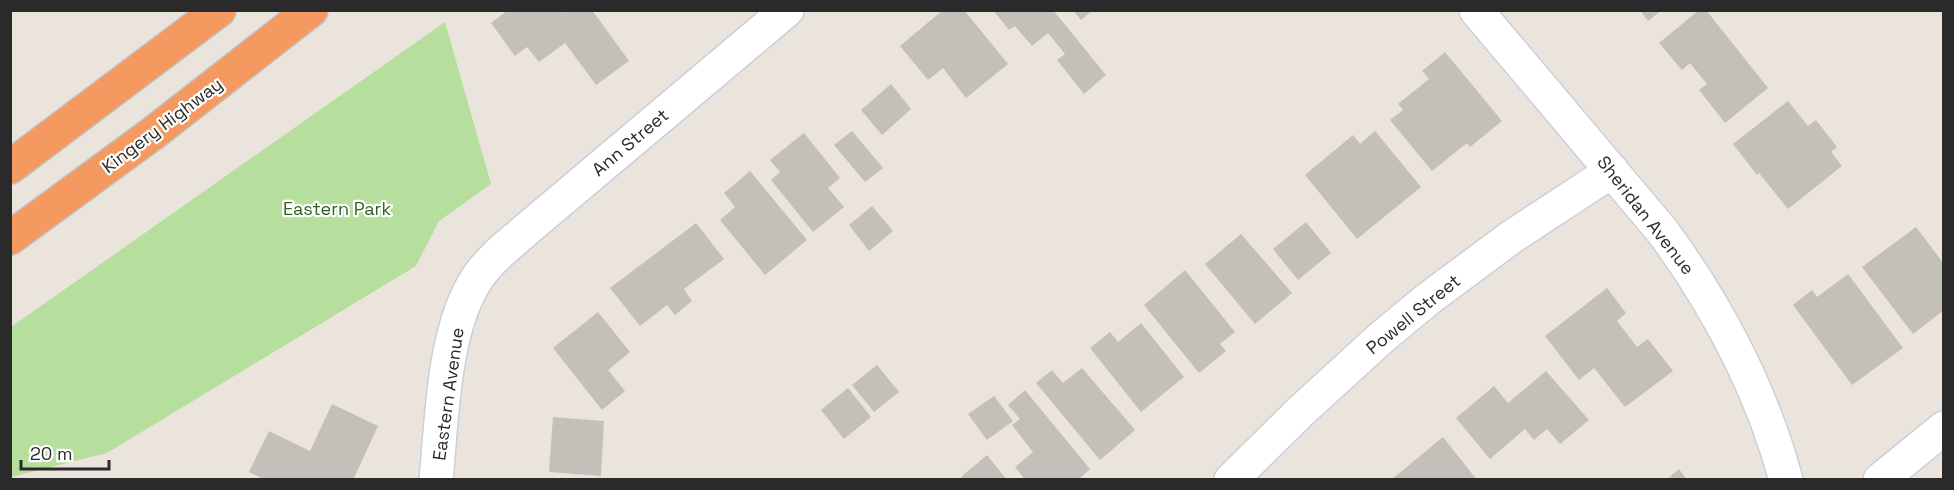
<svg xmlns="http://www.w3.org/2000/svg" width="1954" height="490" viewBox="0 0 1954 490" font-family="'Space Grotesk',sans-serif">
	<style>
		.green { fill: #b6de9d }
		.building { fill: #c4bfb8 }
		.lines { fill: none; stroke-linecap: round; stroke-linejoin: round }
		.minor-casing { stroke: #cbcfdb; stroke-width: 36 }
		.motorway-casing { stroke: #c3c3c3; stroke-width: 36 }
		.minor { stroke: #fff; stroke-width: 33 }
		.motorway { stroke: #f4995f; stroke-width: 33 }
		.labels { text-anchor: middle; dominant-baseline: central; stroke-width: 4.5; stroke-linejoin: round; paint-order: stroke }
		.street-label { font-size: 18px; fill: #2a2a2a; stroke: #fff }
		.park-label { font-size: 18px; fill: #30631e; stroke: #fff }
	</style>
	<rect width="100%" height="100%" fill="#ebe4dd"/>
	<path class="green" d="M445,22L491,184L439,221L416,266L107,453L11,477V327Z"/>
	<g class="building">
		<path d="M508,10H558L560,13L564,10H592L629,61L596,85L565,43L539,62L527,47L515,56L491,23Z"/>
		<path d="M943,10H964L1008,64L966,98L943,68L928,80L900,46Z"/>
		<path d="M993,10H1053L1106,75L1084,94L1057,60L1065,54L1048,33L1032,46L1015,26L1009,30Z"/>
		<path d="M1073,10H1093L1081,20Z"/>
		<path d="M1640,10H1662L1648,21Z"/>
		<path d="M1699,10H1706L1768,88L1725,123L1699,90L1707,84L1690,63L1682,70L1659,43Z"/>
		<path d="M1445,52L1502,121L1470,147L1467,143L1432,171L1390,120L1403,110L1398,104L1429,79L1422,71Z"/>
		<path d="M891,84L911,109L882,135L861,110Z"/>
		<path d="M1788,101L1808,126L1816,120L1837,147L1831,152L1842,166L1788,209L1759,173L1757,175L1733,144Z"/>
		<path d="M852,131L883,168L865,182L834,145Z"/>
		<path d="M1375,131L1421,187L1357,239L1305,175L1353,135L1360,144Z"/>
		<path d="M804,133L840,178L828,188L844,207L813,232L771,180L780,172L770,160Z"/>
		<path d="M750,171L807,240L765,275L720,220L735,207L724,193Z"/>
		<path d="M872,206L893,231L869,251L849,225Z"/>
		<path d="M1306,222L1331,253L1298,280L1273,249Z"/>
		<path d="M696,223L724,259L684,289L692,301L675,315L667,305L640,326L610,288Z"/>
		<path d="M1916,227L1944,264V310L1913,334L1862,267Z"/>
		<path d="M1241,234L1292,293L1255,324L1205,264Z"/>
		<path d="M1185,270L1235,332L1220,344L1226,351L1199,373L1144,305Z"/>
		<path d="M1848,274L1903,348L1852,385L1793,305L1812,290L1817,297Z"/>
		<path d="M1607,288L1626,313L1617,321L1637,347L1648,339L1673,371L1625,407L1594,368L1579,380L1545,336Z"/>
		<path d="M598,312L630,352L608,370L625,391L602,410L553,348Z"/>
		<path d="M1141,323L1184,377L1141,412L1090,348L1110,332L1118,342Z"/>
		<path d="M877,365L899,392L874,412L852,385Z"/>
		<path d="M1082,368L1135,430L1100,460L1036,383L1052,370L1063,383Z"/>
		<path d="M1546,371L1589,420L1560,444L1547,429L1534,440L1525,429L1490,459L1456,418L1494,386L1508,403Z"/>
		<path d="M848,388L871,417L844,439L821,410Z"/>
		<path d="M1025,390L1090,469L1078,480H1025L1015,467L1033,452L1012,425L1020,419L1008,405Z"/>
		<path d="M994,396L1013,421L987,440L968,414Z"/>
		<path d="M332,404L378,426L353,480H265L249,472L269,431L310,451Z"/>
		<path d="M553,417L604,421L601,476L549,472Z"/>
		<path d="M1443,437L1477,480H1391Z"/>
		<path d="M987,455L1007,480H964L961,477Z"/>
		<path d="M1679,469L1687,480H1666Z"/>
	</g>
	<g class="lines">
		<defs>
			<g id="minor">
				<path d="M1476,10L1663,232C1718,307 1761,388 1786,480"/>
				<path d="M436,480C442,419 443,328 478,277C491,258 510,244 527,229L787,10"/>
				<path d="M1231,480L1301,411L1381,338L1428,299L1510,238L1612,171"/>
				<path d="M1880,480L1944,428"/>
			</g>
			<g id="motorway">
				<path d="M10,167L219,10"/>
				<path d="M10,238L152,134L311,10"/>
			</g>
		</defs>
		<use href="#minor" class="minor-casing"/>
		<use href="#motorway" class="motorway-casing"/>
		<use href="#minor" class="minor"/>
		<use href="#motorway" class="motorway"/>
	</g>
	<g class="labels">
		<g class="street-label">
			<text transform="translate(162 125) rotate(-37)">Kingery Highway</text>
			<text transform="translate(630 142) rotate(-40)">Ann Street</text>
			<text transform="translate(1646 215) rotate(52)">Sheridan Avenue</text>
			<text transform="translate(1413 314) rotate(-39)">Powell Street</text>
			<text transform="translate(448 394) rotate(-82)">Eastern Avenue</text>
		</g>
		<g class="park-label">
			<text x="337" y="208">Eastern Park</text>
		</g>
	</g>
	<rect width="1954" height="490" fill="none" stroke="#2a2a2a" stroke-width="24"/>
	<path d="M21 460v9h88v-9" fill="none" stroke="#2a2a2a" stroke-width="3"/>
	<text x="30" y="460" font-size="18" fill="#2a2a2a" stroke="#ffffff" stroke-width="4.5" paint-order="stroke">20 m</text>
</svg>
